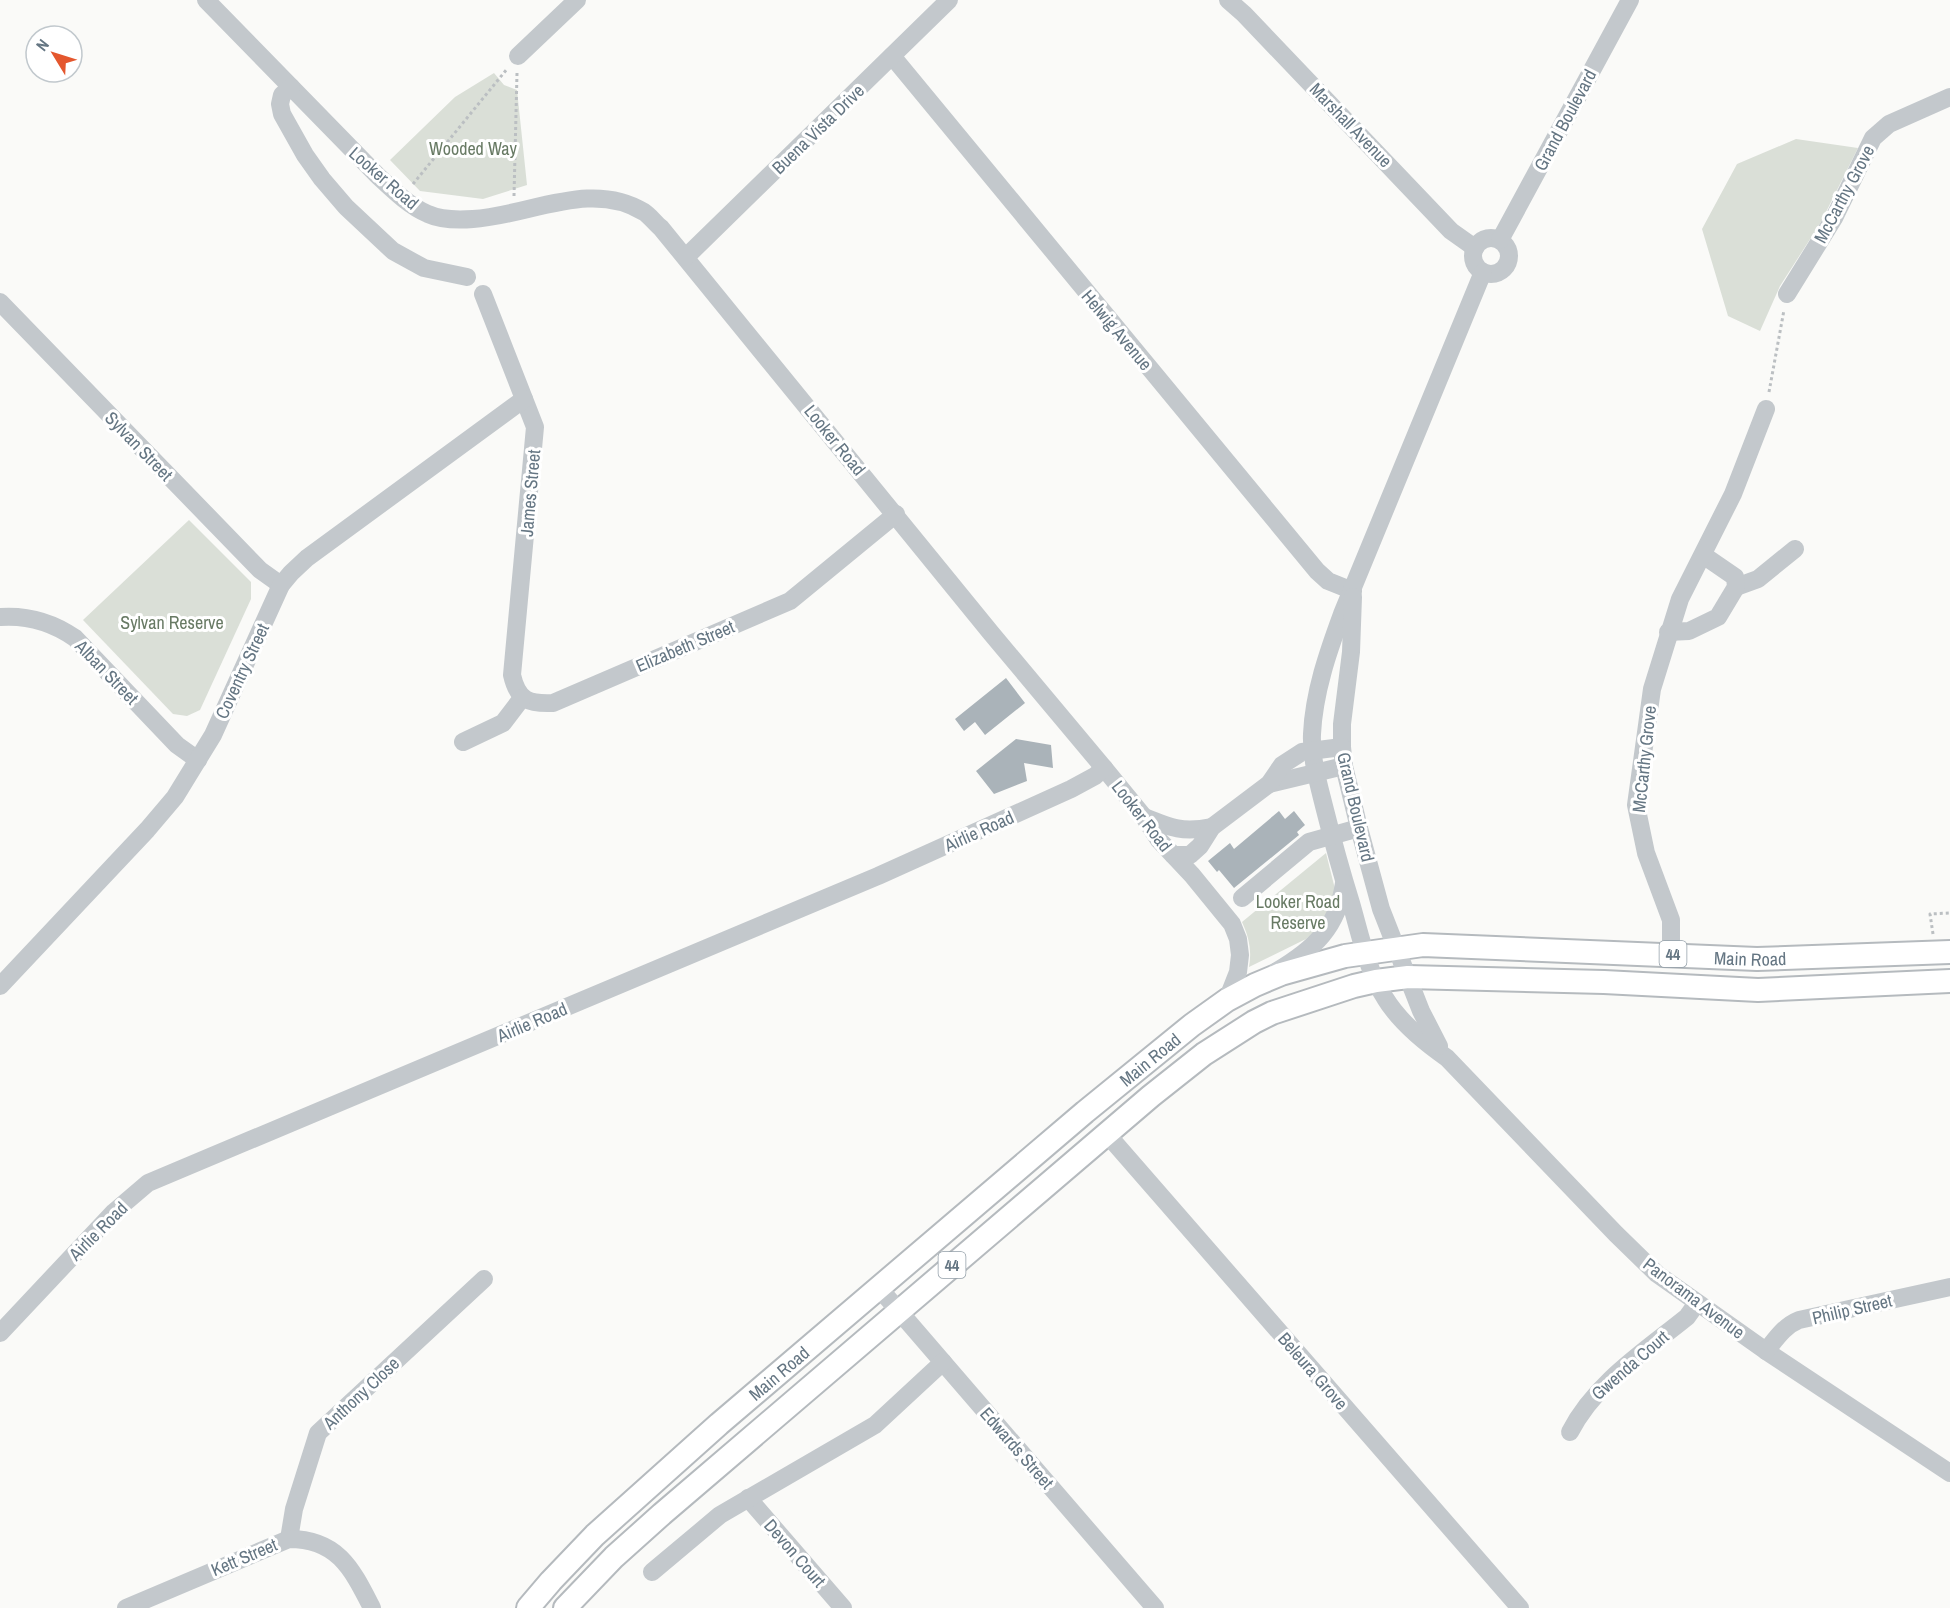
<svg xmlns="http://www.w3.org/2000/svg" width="1950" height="1608" viewBox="0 0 1950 1608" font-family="'Archivo Narrow',sans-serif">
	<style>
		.green { fill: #dadfd7 }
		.building { fill: #aab3b9 }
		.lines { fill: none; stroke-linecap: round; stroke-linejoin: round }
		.major-casing { stroke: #b5babe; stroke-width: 26 }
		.path { stroke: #bbbfc2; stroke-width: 3; stroke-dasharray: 3 3; stroke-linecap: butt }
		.minor { stroke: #c3c8cc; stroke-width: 18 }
		.major { stroke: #fff; stroke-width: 22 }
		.labels { text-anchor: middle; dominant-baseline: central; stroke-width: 6; stroke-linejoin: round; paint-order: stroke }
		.shield { fill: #fff; stroke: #939fa8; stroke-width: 1.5 }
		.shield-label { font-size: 16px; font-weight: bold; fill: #657683 }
		.street-label { font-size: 18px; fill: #657683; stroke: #fff }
		.park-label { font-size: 18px; fill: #687a64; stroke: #fff }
	</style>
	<rect width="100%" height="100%" fill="#fafaf8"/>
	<g class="green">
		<path d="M494,73L504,85L517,90L527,185L483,199L420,191L390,160L455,97Z"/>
		<path d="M1796,139L1858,148L1821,222L1780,286L1760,331L1728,316L1702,229L1737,164Z"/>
		<path d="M189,520L251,582V599L200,710L187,716L173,714L83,620Z"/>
		<path d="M1326,853L1335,889L1322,926L1306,939L1249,967C1252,951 1249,937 1242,922Z"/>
	</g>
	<g class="building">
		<path d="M1006,678L1025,703L985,735L975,722L964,731L955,719Z"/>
		<path d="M1016,739L1051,745L1053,768L1024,763L1027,781L994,794L976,771Z"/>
		<path d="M1279,811L1285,819L1294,811L1305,825L1297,832L1299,835L1234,888L1219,870L1217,872L1208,861L1230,843L1234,849Z"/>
	</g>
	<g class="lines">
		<defs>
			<g id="major">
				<path id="s1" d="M528,1608L551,1581L595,1535L719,1424L1085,1112L1192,1025L1227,1000L1255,985L1281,974L1345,956L1423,945L1757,959L1950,952"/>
				<path d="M565,1608L614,1557L662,1514L1151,1096L1204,1054L1254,1022L1272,1013L1354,986L1376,981L1408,977L1604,982L1758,990L1950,981"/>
			</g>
		</defs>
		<use href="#major" class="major-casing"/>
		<g class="path">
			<path d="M413,184L507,69"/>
			<path d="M514,196L517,73"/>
			<path d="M1769,392L1784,310"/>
			<path d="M1933,934L1930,914L1950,913"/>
		</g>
		<g class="minor">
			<path d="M206,0L377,175C392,189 409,206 428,214C441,220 459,220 473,219C528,216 591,179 644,212C650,216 655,223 661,228L991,633L1104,768L1144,817L1159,840L1192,875L1232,924L1238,939L1240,955L1238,972L1227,1000"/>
			<path d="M1228,0L1244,14L1451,231L1475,248"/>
			<path d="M518,56L577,0"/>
			<path d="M892,56L1317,571L1328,581L1353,591"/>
			<path d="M291,87L282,95L280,104L282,114L305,155L322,179L346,207L393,251L424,268L467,277"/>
			<circle cx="1491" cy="256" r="18"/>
			<path d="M1500,240L1630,0"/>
			<path d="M686,257L949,0"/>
			<path d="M1483,272L1342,614C1328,652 1314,692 1312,734C1311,758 1318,782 1324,806C1332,838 1341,871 1351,903C1360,934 1367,970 1385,998C1399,1021 1424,1042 1447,1058L1616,1234L1657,1274L1766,1351L1950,1473"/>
			<path d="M483,294L535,427L512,675C518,701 529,704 553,703L790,601L896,514"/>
			<path d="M1787,294L1834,218L1873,138L1889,124L1950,97"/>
			<path d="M0,302L260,570L281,585"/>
			<path d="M1736,587L1758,579L1795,549"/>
			<path d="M1353,597L1351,652L1342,724V747L1344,766L1359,828L1381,909L1421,1011L1439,1046"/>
			<path d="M0,617C28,615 52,622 75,638L177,745L198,760"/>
			<path d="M1668,632L1689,631L1718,617L1736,587L1735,577L1703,555"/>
			<path d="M463,742L503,723L522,698"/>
			<path d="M1269,784L1344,766"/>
			<path d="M1144,817C1171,828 1183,833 1212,827"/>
			<path d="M1173,855H1190L1200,846L1212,827L1269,784L1282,765L1302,752L1342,747"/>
			<path d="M1242,898L1309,842L1359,828"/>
			<path d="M1671,954V920L1646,853L1636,805L1652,689L1680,599L1733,494L1766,409"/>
			<path d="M1277,971C1314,949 1338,927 1344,883"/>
			<path d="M0,986L147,830L175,797L213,735L281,585L291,573L307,558L524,399"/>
			<path d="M1106,1133L1520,1608"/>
			<path d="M879,1288L1155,1608"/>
			<path d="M0,1333L114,1212L148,1183L878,876L1071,789L1095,776L1104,768"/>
			<path d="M1766,1351C1776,1339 1784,1326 1799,1320L1950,1287"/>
			<path d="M1570,1432C1595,1383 1645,1351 1687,1317L1697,1303"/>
			<path d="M748,1498L843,1608"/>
			<path d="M289,1539L294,1509L318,1433L484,1279"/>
			<path d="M652,1572L720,1515L875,1425L943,1362"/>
			<path d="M126,1608L289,1539C338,1539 352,1569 372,1608"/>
		</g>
		<use href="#major" class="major"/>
	</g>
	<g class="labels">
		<g class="shield">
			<rect x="1659.5" y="941" width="27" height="26" rx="4.5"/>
			<rect x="938.5" y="1252" width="27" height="26" rx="4.5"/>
		</g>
		<g class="shield-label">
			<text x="1673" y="954">44</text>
			<text x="952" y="1265">44</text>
		</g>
		<g class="street-label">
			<text transform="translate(1565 120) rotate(-62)">Grand Boulevard</text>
			<text transform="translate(1351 125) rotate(46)">Marshall Avenue</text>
			<text transform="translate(818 129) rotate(-44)">Buena Vista Drive</text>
			<text transform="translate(384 178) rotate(41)">Looker Road</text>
			<text transform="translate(1844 194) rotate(-62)">McCarthy Grove</text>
			<text transform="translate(1117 330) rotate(50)">Helwig Avenue</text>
			<text transform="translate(835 440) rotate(51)">Looker Road</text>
			<text transform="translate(139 446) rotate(46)">Sylvan Street</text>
			<text transform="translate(530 493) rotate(-85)">James Street</text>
			<text transform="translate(685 646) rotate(-23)">Elizabeth Street</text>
			<text transform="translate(242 671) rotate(-65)">Coventry Street</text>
			<text transform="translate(107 672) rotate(46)">Alban Street</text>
			<text transform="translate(1644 759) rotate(-84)">McCarthy Grove</text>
			<text transform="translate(1356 807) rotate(77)">Grand Boulevard</text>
			<text transform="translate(1142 816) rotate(52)">Looker Road</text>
			<text transform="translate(979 831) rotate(-24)">Airlie Road</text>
			<text stroke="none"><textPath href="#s1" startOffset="1460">Main Road</textPath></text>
			<text transform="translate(532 1022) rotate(-23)">Airlie Road</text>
			<text stroke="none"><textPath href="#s1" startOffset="830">Main Road</textPath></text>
			<text transform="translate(98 1231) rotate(-45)">Airlie Road</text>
			<text transform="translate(1694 1298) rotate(37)">Panorama Avenue</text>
			<text transform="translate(1852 1309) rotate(-13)">Philip Street</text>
			<text transform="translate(1630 1365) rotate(-41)">Gwenda Court</text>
			<text transform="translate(1313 1371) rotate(49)">Beleura Grove</text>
			<text stroke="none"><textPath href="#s1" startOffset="344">Main Road</textPath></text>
			<text transform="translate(361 1393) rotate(-43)">Anthony Close</text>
			<text transform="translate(1017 1448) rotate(49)">Edwards Street</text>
			<text transform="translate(795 1553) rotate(49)">Devon Court</text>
			<text transform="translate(244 1557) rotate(-23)">Kett Street</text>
		</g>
		<g class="park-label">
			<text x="473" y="148">Wooded Way</text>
			<text x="172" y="622">Sylvan Reserve</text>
			<text x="1298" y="901">Looker Road<tspan x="1298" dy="21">Reserve</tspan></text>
		</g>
	</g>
	<g transform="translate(54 54) rotate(308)"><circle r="28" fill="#ffffff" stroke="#c1c8cd" stroke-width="1.5"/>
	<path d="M0-4.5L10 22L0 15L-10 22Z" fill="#e4572e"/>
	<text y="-9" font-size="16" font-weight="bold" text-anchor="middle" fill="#657683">N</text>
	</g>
</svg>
